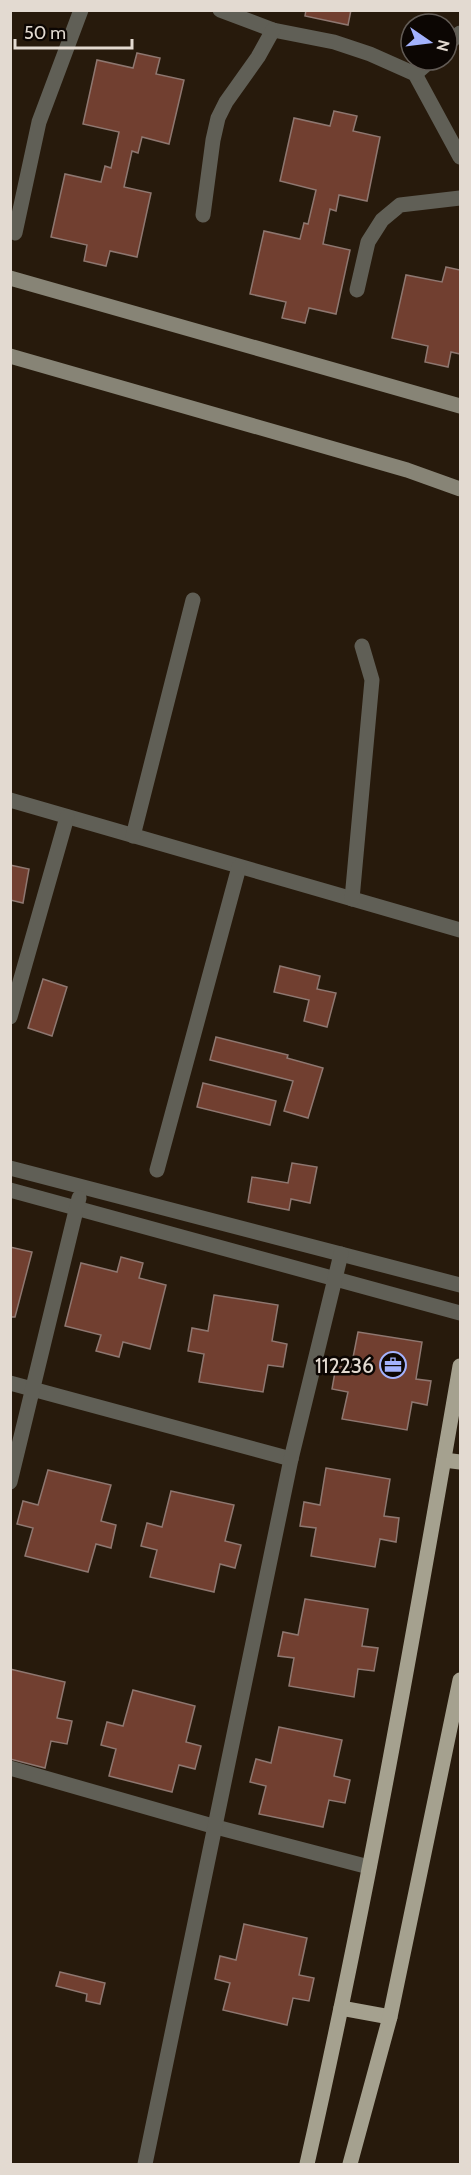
<svg xmlns="http://www.w3.org/2000/svg" width="471" height="2175" viewBox="0 0 471 2175" font-family="Cabin,sans-serif">
	<style>
		.building { fill: #713f30; stroke: #8e7770; stroke-width: 1.5 }
		.lines { fill: none; stroke-linecap: round; stroke-linejoin: round }
		.street { stroke: #605f56; stroke-width: 15 }
		.secondary { stroke: #878476; stroke-width: 15 }
		.primary { stroke: #a5a18f; stroke-width: 15 }
		.labels { text-anchor: middle; dominant-baseline: central; stroke-width: 5; stroke-linejoin: round; paint-order: stroke }
		.poi-label { font-size: 21px; fill: #e3dad1; stroke: #0c0603; text-anchor: end }
	</style>
	<rect width="100%" height="100%" fill="#271a0c"/>
	<g class="building">
		<path d="M306,10H351L348,25L305,16Z"/>
		<path d="M137,53L160,58L156,74L184,80L169,144L142,137L138,153L132,151L124,187L151,193L137,257L110,251L106,266L84,261L87,245L51,237L65,174L101,182L105,166L111,168L119,132L83,124L97,60L133,68Z"/>
		<path d="M334,111L357,116L353,131L380,137L367,201L339,195L336,211L330,209L323,244L350,250L336,314L309,308L305,323L282,318L286,302L250,294L264,231L300,239L304,223L308,224L316,190L280,181L294,118L330,126Z"/>
		<path d="M446,267L460,270V354L451,352L448,367L425,362L428,346L392,338L406,275L442,282Z"/>
		<path d="M10,865L29,869L23,903L10,900Z"/>
		<path d="M280,966L320,976L317,989L336,993L327,1027L304,1021L309,1000L274,992Z"/>
		<path d="M43,979L67,987L52,1036L28,1028Z"/>
		<path d="M216,1037L288,1055L287,1058L323,1068L308,1118L284,1111L293,1081L210,1060Z"/>
		<path d="M203,1083L276,1101L270,1125L197,1107Z"/>
		<path d="M292,1163L317,1167L310,1203L291,1199L289,1210L248,1202L252,1177L288,1183Z"/>
		<path d="M10,1247L32,1252L15,1317H10Z"/>
		<path d="M121,1257L143,1263L139,1278L166,1285L150,1349L123,1342L119,1357L96,1351L101,1335L65,1326L81,1263L117,1272Z"/>
		<path d="M214,1295L278,1305L272,1341L287,1344L283,1367L268,1365L263,1392L199,1382L204,1354L188,1351L192,1328L208,1331Z"/>
		<path d="M358,1332L422,1342L416,1379L431,1381L427,1405L412,1402L407,1430L342,1419L348,1392L332,1389L336,1366L351,1368Z"/>
		<path d="M326,1468L390,1479L384,1516L399,1518L396,1542L380,1539L375,1567L311,1556L316,1528L300,1526L304,1502L320,1505Z"/>
		<path d="M48,1470L111,1485L101,1521L116,1525L111,1548L96,1544L88,1572L25,1556L33,1528L17,1524L23,1501L38,1505Z"/>
		<path d="M171,1491L234,1505L225,1541L241,1545L235,1568L220,1564L214,1592L150,1577L157,1550L141,1546L147,1523L162,1527Z"/>
		<path d="M305,1599L368,1609L362,1646L378,1648L374,1671L358,1669L354,1697L289,1686L294,1658L278,1656L283,1632L298,1635Z"/>
		<path d="M10,1669L65,1682L57,1718L72,1721L67,1744L51,1741L45,1768L10,1759Z"/>
		<path d="M133,1690L195,1706L186,1742L201,1746L195,1769L179,1765L172,1792L109,1776L116,1749L101,1745L107,1722L123,1726Z"/>
		<path d="M279,1727L342,1740L334,1776L350,1780L345,1803L329,1800L323,1827L259,1814L266,1786L250,1782L256,1759L271,1763Z"/>
		<path d="M244,1924L307,1938L299,1975L314,1978L309,2001L293,1998L287,2025L223,2010L230,1983L215,1979L220,1956L236,1960Z"/>
		<path d="M60,1972L105,1983L100,2004L86,2001L87,1994L56,1986Z"/>
	</g>
	<g class="lines">
		<g class="street">
			<path d="M220,10L273,30L334,42L370,54L415,74L460,157"/>
			<path d="M447,45L460,33"/>
			<path d="M415,74L431,60"/>
			<path d="M203,215L213,140L218,118L226,102L258,57L273,30"/>
			<path d="M15,233L39,122L81,10"/>
			<path d="M357,290L368,242L382,220L400,205L460,198"/>
			<path d="M10,800L460,930"/>
			<path d="M133,836L193,600"/>
			<path d="M352,899L372,680L362,646"/>
			<path d="M10,1017L67,817"/>
			<path d="M10,1168L460,1285"/>
			<path d="M157,1170L239,867"/>
			<path d="M10,1190L460,1313"/>
			<path d="M10,1383L291,1459"/>
			<path d="M10,1482L79,1198"/>
			<path d="M10,1768L216,1827L369,1867"/>
			<path d="M145,2164L291,1459L341,1254"/>
		</g>
		<g class="secondary">
			<path d="M10,278L460,406"/>
			<path d="M10,356L407,470L460,489"/>
		</g>
		<g class="primary">
			<path d="M444,1460L460,1462"/>
			<path d="M341,2008L390,2017"/>
			<path d="M307,2164C367,1900 414,1633 460,1366"/>
			<path d="M350,2164L390,2017L460,1680"/>
		</g>
	</g>
	<defs>
		<symbol id="office-ring" viewBox="-11 -11 22 22"><circle r="9.5" fill="#0c0603" stroke="#a3b2fd" stroke-width="1.5"/><path d="M-6-3h4V-5.5h4V-3h4V5H-6ZM-1-4.5V-3h2v-1.5ZM-6 0V1H6V0Z" fill="#a3b2fd"/></symbol>
	</defs>
	<g fill-rule="evenodd">
		<use href="#office-ring" x="378" y="1350" width="30" height="30"/>
	</g>
	<g class="labels">
		<g class="poi-label">
			<text x="374" y="1365">112236</text>
		</g>
	</g>
	<rect width="471" height="2175" fill="none" stroke="#e3dad1" stroke-width="24"/>
	<g transform="translate(429 42) rotate(104)"><circle r="28" fill="#0c0603" stroke="#625b55" stroke-width="1.5"/>
	<path d="M0-4.5L10 22L0 15L-10 22Z" fill="#a3b2fd"/>
	<text y="-9" font-size="16" font-weight="bold" text-anchor="middle" fill="#e3dad1">N</text>
	</g>
	<path d="M15 39v9h117v-9" fill="none" stroke="#e3dad1" stroke-width="3"/>
	<text x="24" y="39" font-size="18" fill="#e3dad1" stroke="#0c0603" stroke-width="4.5" paint-order="stroke">50 m</text>
</svg>
